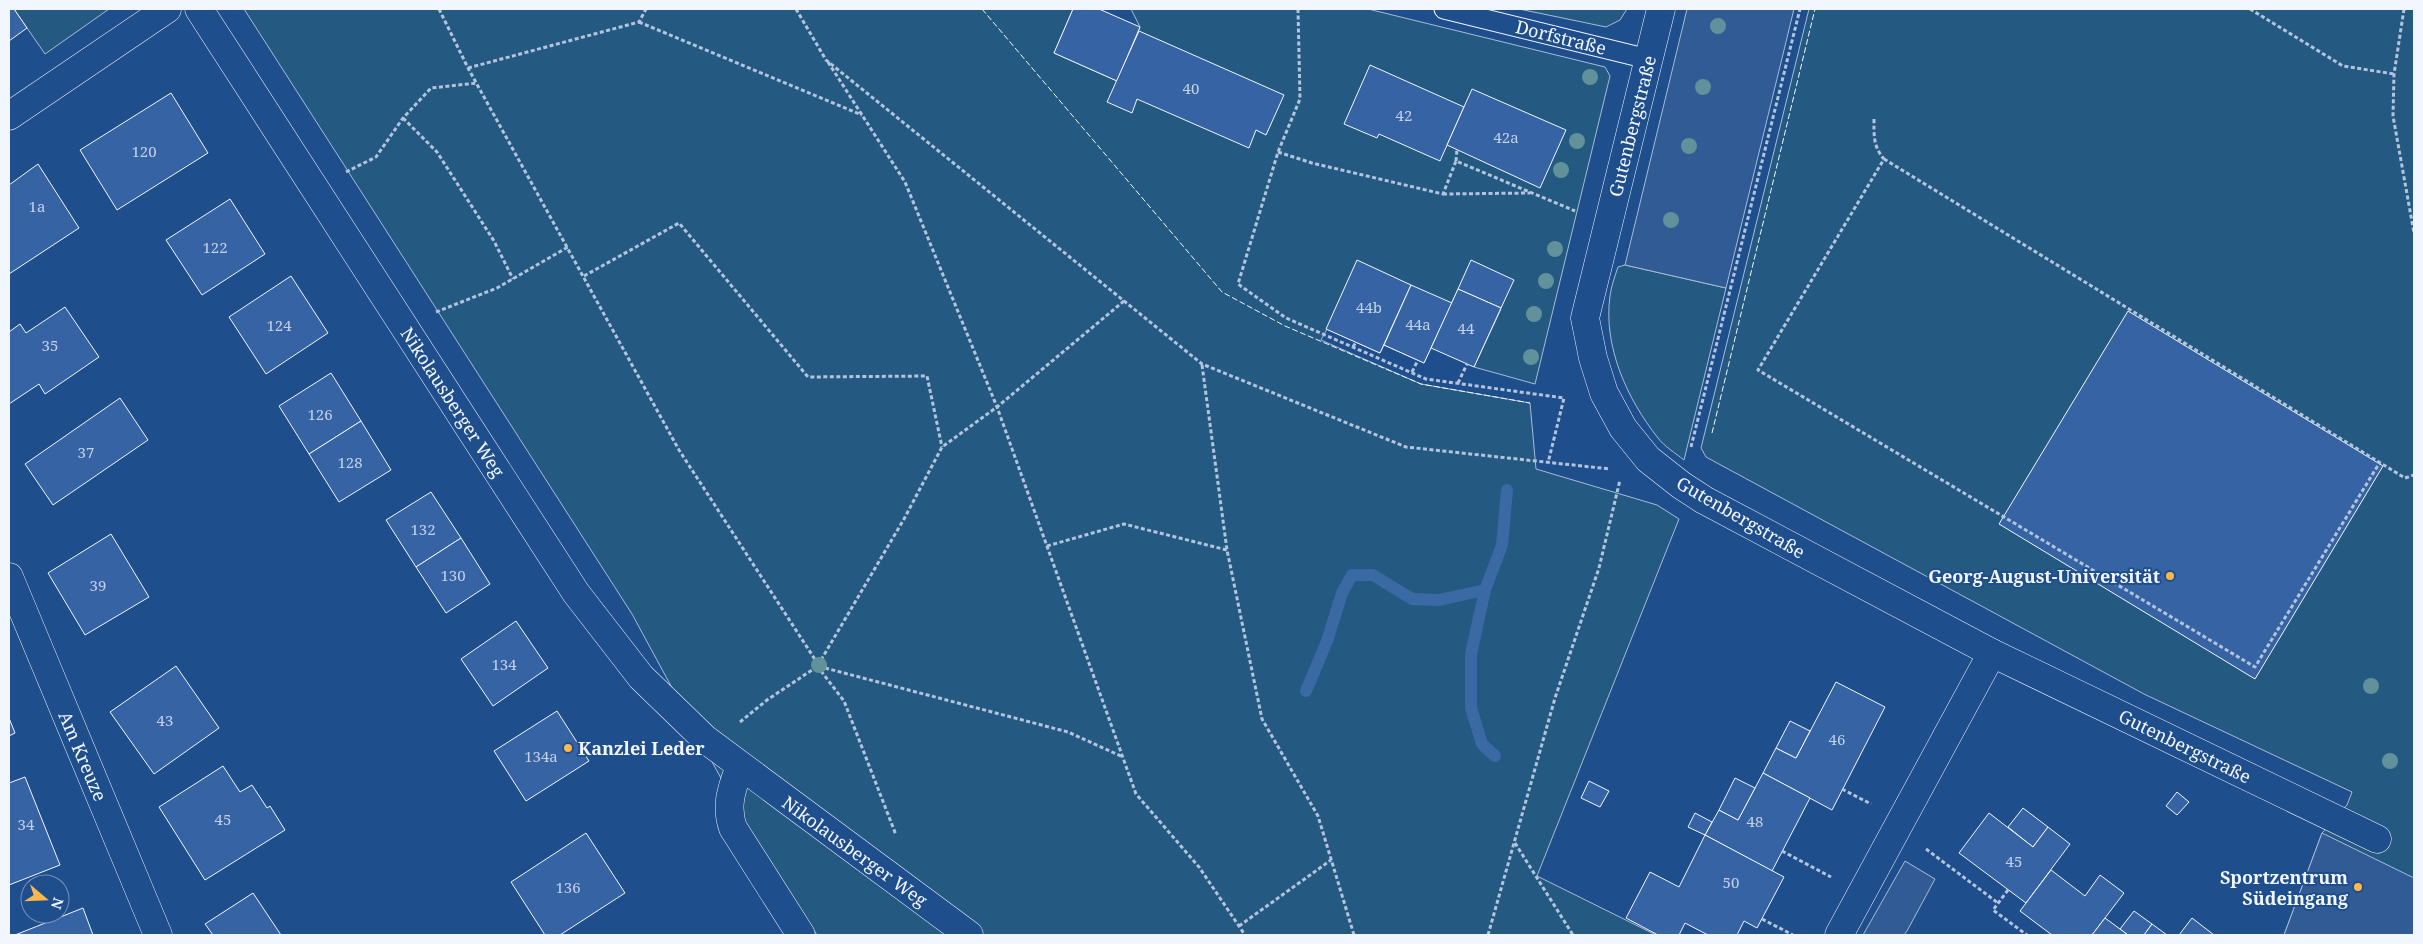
<svg xmlns="http://www.w3.org/2000/svg" width="2423" height="944" viewBox="0 0 2423 944" font-family="'Noto Serif',serif">
	<style>
		.green { fill: #245a82; stroke: #a8bbd7 }
		.parking { fill: #305b95; stroke: #a8bbd7 }
		.lines { fill: none; stroke-linecap: round; stroke-linejoin: round }
		.stream { stroke: #3b69a3; stroke-width: 12 }
		.building { fill: #3563a3; stroke: #f2f6ff }
		.lane-casing { stroke: #f2f6ff; stroke-width: 21 }
		.street-casing { stroke: #f2f6ff; stroke-width: 29 }
		.secondary-casing { stroke: #f2f6ff; stroke-width: 29 }
		.path { stroke: #b3c4dc; stroke-width: 3; stroke-dasharray: 4 2.5; stroke-linecap: butt }
		.lane { stroke: #1f4e8c; stroke-width: 19 }
		.street { stroke: #1f4e8c; stroke-width: 28 }
		.secondary { stroke: #1f4e8c; stroke-width: 28 }
		.fence { stroke: #f2f6ff; stroke-width: 1; stroke-dasharray: 6 2.5; stroke-linecap: butt }
		.tree { fill: #61919a }
		.poi-dot { fill: #ffb74d; stroke: #1f4e8c; stroke-width: 2 }
		.labels { text-anchor: middle; dominant-baseline: central; stroke-width: 4; stroke-linejoin: round; paint-order: stroke }
		.number-label { font-size: 15px; fill: #c3d1e8 }
		.street-label { font-size: 18px; fill: #f2f6ff; stroke: #1f4e8c }
		.poi-label { font-size: 18px; font-weight: bold; fill: #f2f6ff; stroke: #1f4e8c; text-anchor: end }
	</style>
	<rect width="100%" height="100%" fill="#1f4e8c"/>
	<g class="green">
		<path d="M14,9H109L45,54Z"/>
		<path d="M244,9H1073L1054,53L1117,81L1140,27L1131,9H1368L1605,67L1610,76L1535,384L1474,367L1501,309L1458,289L1424,363L1384,345L1380,353L1327,329L1321,340L1421,384L1530,403L1536,469L1657,505L1679,519L1537,876L1656,935H817L755,841L632,614Z"/>
		<path d="M1519,9H1627L1620,20L1606,27Z"/>
		<path d="M1809,9H2414V935H2284L2322,833L2347,805L2352,792L2144,694L1706,457L1701,448Z"/>
		<path d="M1625,265L1726,288L1684,460C1675,453 1664,446 1658,438C1627,399 1603,346 1610,296C1611,287 1615,276 1618,267Z"/>
	</g>
	<g class="parking">
		<path d="M1687,9H1794L1726,288L1625,265Z"/>
		<path d="M2322,833L2414,878V935H2284Z"/>
		<path d="M1905,861L1935,879L1907,931L1904,935H1863Z"/>
	</g>
	<g class="lines">
		<g class="stream">
			<path d="M1306,691L1327,641L1342,593L1352,575H1373L1412,599L1439,600L1485,590"/>
			<path d="M1495,756L1482,744L1471,708V654L1485,590L1502,545L1507,490"/>
		</g>
	</g>
	<g class="building">
		<path d="M9,9H14L27,28L9,41Z"/>
		<path d="M1073,9H1099L1140,27L1117,81L1054,53Z"/>
		<path d="M1139,31L1284,95L1266,135L1256,130L1249,148L1137,99L1132,113L1107,102Z"/>
		<path d="M1370,65L1464,107L1440,161L1379,134L1377,138L1344,124Z"/>
		<path d="M1472,89L1566,130L1540,188L1447,145Z"/>
		<path d="M171,93L208,153L117,210L80,150Z"/>
		<path d="M38,164L79,228L9,274V185Z"/>
		<path d="M230,199L265,254L202,295L166,240Z"/>
		<path d="M1357,260L1411,285L1380,353L1326,329Z"/>
		<path d="M1471,260L1514,280L1501,308L1458,289Z"/>
		<path d="M291,276L328,333L266,374L229,317Z"/>
		<path d="M1411,285L1452,303L1424,363L1384,345Z"/>
		<path d="M1458,289L1501,308L1474,367L1431,348Z"/>
		<path d="M65,307L99,357L45,394L39,384L9,404V332L20,324L26,333Z"/>
		<path d="M2128,311L2383,466L2255,679L1999,524Z"/>
		<path d="M331,373L361,421L309,454L279,406Z"/>
		<path d="M120,398L148,440L53,505L25,464Z"/>
		<path d="M361,421L391,470L339,502L309,454Z"/>
		<path d="M431,492L461,538L416,567L386,520Z"/>
		<path d="M111,534L149,597L85,635L48,573Z"/>
		<path d="M461,538L490,584L446,613L416,567Z"/>
		<path d="M516,621L548,668L493,706L461,659Z"/>
		<path d="M176,666L219,728L154,774L110,712Z"/>
		<path d="M1836,682L1885,707L1832,810L1763,773L1776,748L1796,758Z"/>
		<path d="M557,711L589,761L526,801L494,751Z"/>
		<path d="M9,718L15,733L9,736Z"/>
		<path d="M1790,721L1810,731L1796,758L1776,748Z"/>
		<path d="M223,766L240,792L252,785L267,808L270,806L285,830L205,880L159,807Z"/>
		<path d="M1763,773L1810,798L1772,871L1705,835L1719,810L1738,820Z"/>
		<path d="M25,777L60,865L9,885V783Z"/>
		<path d="M1735,778L1755,788L1738,820L1719,810Z"/>
		<path d="M1589,781L1609,791L1600,807L1581,798Z"/>
		<path d="M2177,792L2189,802L2177,815L2166,806Z"/>
		<path d="M2023,808L2048,827L2033,847L2008,827Z"/>
		<path d="M1695,813L1712,822L1705,835L1688,827Z"/>
		<path d="M1989,813L2033,847L2048,827L2070,844L2026,903L1959,853Z"/>
		<path d="M586,833L625,893L560,935H545L511,882Z"/>
		<path d="M1705,835L1784,877L1757,928L1744,921L1737,935H1708L1685,923L1679,935H1658L1626,918L1650,872L1679,887Z"/>
		<path d="M2051,870L2085,896L2100,875L2124,893L2092,935H2052L2020,911Z"/>
		<path d="M253,893L281,935H213L205,924Z"/>
		<path d="M83,908L93,935H15Z"/>
		<path d="M2134,911L2152,924L2144,935H2128L2120,929Z"/>
		<path d="M2105,918L2120,929L2128,935H2092Z"/>
		<path d="M2192,918L2214,935H2179Z"/>
		<path d="M2152,924L2167,935H2144Z"/>
	</g>
	<g class="lines">
		<defs>
			<path id="lane" d="M1444,9L1648,59"/>
			<g id="street">
				<path d="M1661,9L1585,318L1593,358L1604,393L1623,428L1648,459L1681,485L1704,500L1992,653L2377,839"/>
				<path d="M9,116L167,9"/>
				<path d="M9,577L158,935"/>
				<path d="M740,766C732,788 725,805 733,828L801,935"/>
				<path d="M1839,935L1992,653"/>
			</g>
			<path id="secondary" d="M199,9L576,593L641,677L705,739L969,935"/>
		</defs>
		<use href="#lane" class="lane-casing"/>
		<use href="#street" class="street-casing"/>
		<use href="#secondary" class="secondary-casing"/>
		<g class="path">
			<path d="M439,9L468,68L679,450L816,661L815,668L821,671L825,668V662L821,660L816,661"/>
			<path d="M796,9L826,60L1202,364L1406,447L1610,469"/>
			<path d="M1298,9L1300,99L1278,152L1238,284L1286,318L1426,379L1564,398L1548,463"/>
			<path d="M2250,9L2343,66L2394,74"/>
			<path d="M2404,9L2394,74L2393,116L2414,233"/>
			<path d="M639,22L862,115"/>
			<path d="M828,62L905,182L997,407L1136,794L1199,867L1245,935"/>
			<path d="M468,68L639,22L646,9"/>
			<path d="M403,118L437,152L494,241L513,279"/>
			<path d="M1874,119C1874,136 1873,146 1884,159L1758,370L2255,667L2380,462"/>
			<path d="M1278,152L1312,163L1443,194L1456,161L1575,211"/>
			<path d="M1884,159L2405,478L2414,475"/>
			<path d="M1456,161L1457,149"/>
			<path d="M346,172L376,157L403,118L431,88L477,83"/>
			<path d="M1443,194L1530,193"/>
			<path d="M584,276L679,223L808,377L927,376L942,447"/>
			<path d="M436,312L497,288L568,247"/>
			<path d="M1353,347L1356,342"/>
			<path d="M1202,365L1227,550L1262,719L1318,816L1354,935"/>
			<path d="M1412,372L1418,360"/>
			<path d="M1458,383L1467,364"/>
			<path d="M1691,447L1800,9"/>
			<path d="M1047,546L1124,524L1227,550"/>
			<path d="M821,660L904,519L942,447L997,407L1124,301"/>
			<path d="M825,668L1068,732L1123,757"/>
			<path d="M821,671L844,701L896,835"/>
			<path d="M740,722L767,700L815,668"/>
			<path d="M1842,789L1871,804"/>
			<path d="M1515,843L1573,935"/>
			<path d="M1926,849L1998,903"/>
			<path d="M1782,851L1831,877"/>
			<path d="M2008,890L1993,910L2027,935"/>
			<path d="M1762,919L1793,935"/>
			<path d="M1239,926L1331,860"/>
			<path d="M1488,935L1555,698L1599,568L1620,480"/>
		</g>
		<use href="#lane" class="lane"/>
		<use href="#street" class="street"/>
		<use href="#secondary" class="secondary"/>
		<g class="fence">
			<path d="M982,9L1222,292L1285,326L1421,384L1530,403"/>
			<path d="M1712,433L1815,9"/>
		</g>
	</g>
	<g class="tree">
		<circle cx="1718" cy="26" r="8"/>
		<circle cx="1590" cy="77" r="8"/>
		<circle cx="1703" cy="87" r="8"/>
		<circle cx="1577" cy="141" r="8"/>
		<circle cx="1689" cy="146" r="8"/>
		<circle cx="1561" cy="170" r="8"/>
		<circle cx="1671" cy="220" r="8"/>
		<circle cx="1555" cy="249" r="8"/>
		<circle cx="1546" cy="281" r="8"/>
		<circle cx="1534" cy="314" r="8"/>
		<circle cx="1531" cy="357" r="8"/>
		<circle cx="819" cy="665" r="8"/>
		<circle cx="2371" cy="686" r="8"/>
		<circle cx="2390" cy="761" r="8"/>
	</g>
	<g class="poi-dot">
		<circle cx="2170" cy="576" r="5"/>
		<circle cx="568" cy="748" r="5"/>
		<circle cx="2358" cy="887" r="5"/>
	</g>
	<g class="labels">
		<g class="number-label">
			<text x="1191" y="88">40</text>
			<text x="1404" y="115">42</text>
			<text x="1506" y="137">42a</text>
			<text x="144" y="151">120</text>
			<text x="37" y="206">1a</text>
			<text x="215" y="247">122</text>
			<text x="1369" y="307">44b</text>
			<text x="1418" y="324">44a</text>
			<text x="279" y="325">124</text>
			<text x="1466" y="328">44</text>
			<text x="50" y="345">35</text>
			<text x="320" y="414">126</text>
			<text x="86" y="452">37</text>
			<text x="350" y="462">128</text>
			<text x="423" y="529">132</text>
			<text x="453" y="575">130</text>
			<text x="98" y="585">39</text>
			<text x="504" y="664">134</text>
			<text x="165" y="720">43</text>
			<text x="1837" y="739">46</text>
			<text x="541" y="756">134a</text>
			<text x="223" y="819">45</text>
			<text x="1755" y="821">48</text>
			<text x="26" y="824">34</text>
			<text x="2014" y="861">45</text>
			<text x="1731" y="882">50</text>
			<text x="568" y="887">136</text>
		</g>
		<g class="street-label">
			<text transform="translate(1561 37) rotate(14)">Dorfstraße</text>
			<text transform="translate(1632 126) rotate(-76)">Gutenbergstraße</text>
			<text transform="translate(453 402) rotate(57)">Nikolausberger Weg</text>
			<text transform="translate(1741 517) rotate(30)">Gutenbergstraße</text>
			<text transform="translate(2185 746) rotate(26)">Gutenbergstraße</text>
			<text transform="translate(83 756) rotate(67)">Am Kreuze</text>
			<text transform="translate(855 851) rotate(36)">Nikolausberger Weg</text>
		</g>
		<g class="poi-label">
			<text x="2160" y="576">Georg-August-Universität</text>
			<text x="578" y="748" text-anchor="start">Kanzlei Leder</text>
			<text x="2348" y="877">Sportzentrum<tspan x="2348" dy="21">Südeingang</tspan></text>
		</g>
	</g>
	<rect width="2423" height="944" fill="none" stroke="#f2f6ff" stroke-width="20"/>
	<g transform="translate(45 899) rotate(109)"><circle r="24" fill="#1f4e8c" stroke="#7391ba"/>
	<path d="M0-4L9 19L0 12L-9 19Z" fill="#ffb74d"/>
	<text y="-8" font-size="14" font-weight="bold" text-anchor="middle" fill="#f2f6ff">N</text>
	</g>
</svg>
